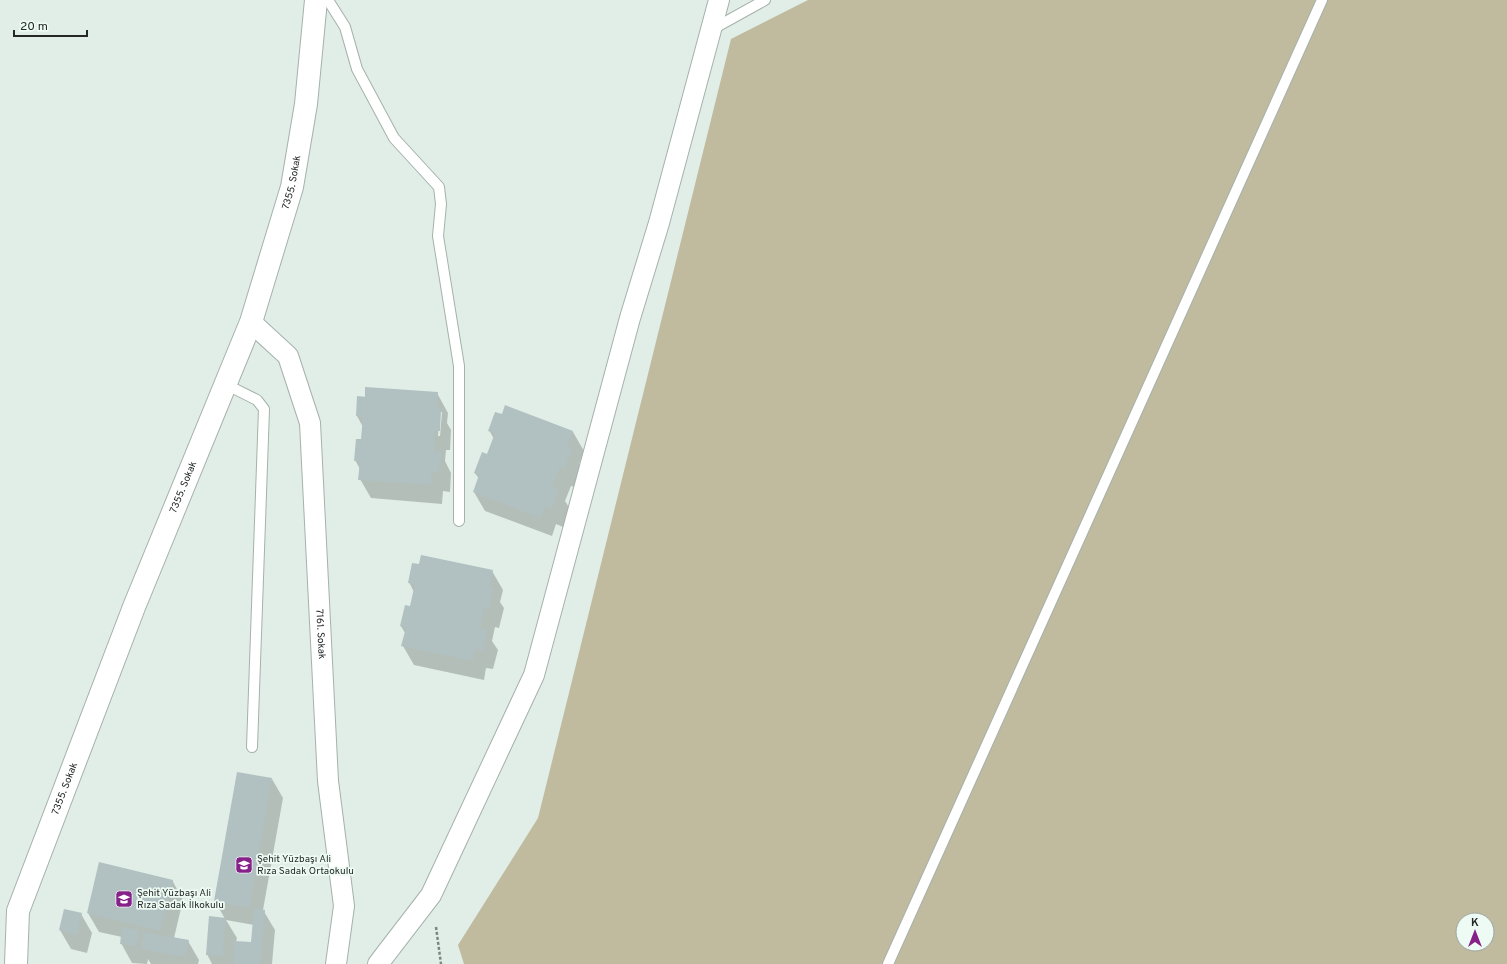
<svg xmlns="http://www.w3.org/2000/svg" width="1507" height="964" viewBox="0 0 1507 964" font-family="Overpass,sans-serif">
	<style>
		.green { fill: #c0ba9e; fill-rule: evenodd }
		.shadow { fill: #0003; fill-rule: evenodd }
		.building { fill: #b1c0c0 }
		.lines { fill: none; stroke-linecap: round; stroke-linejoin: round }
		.service-casing { stroke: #a5b2ab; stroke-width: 12 }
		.minor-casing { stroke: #a5b2ab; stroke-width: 22 }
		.tertiary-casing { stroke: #a5b2ab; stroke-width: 24 }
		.path { stroke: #7c8581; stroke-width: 2.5; stroke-dasharray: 3 2; stroke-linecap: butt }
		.service { stroke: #fff; stroke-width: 10 }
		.minor { stroke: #fff; stroke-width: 20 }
		.tertiary { stroke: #fff; stroke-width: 22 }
		.labels { text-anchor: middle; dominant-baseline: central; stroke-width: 3.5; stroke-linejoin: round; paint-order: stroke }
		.street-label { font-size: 10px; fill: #242927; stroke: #eefbf4 }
		.poi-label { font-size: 10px; fill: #242927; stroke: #eefbf4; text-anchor: start }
	</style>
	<rect width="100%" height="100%" fill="#e1eee7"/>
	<path class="green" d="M808,0H1507V964H464L458,945L538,818L731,39ZM1463,920H1487V944H1463Z"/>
	<g class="shadow">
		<path d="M437,393L448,413L447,423L451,430L450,450H446L445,461L451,473L450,492L443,491L442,504L371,498L360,479V469L355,460L362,440L363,427L357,416L358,397ZM440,412H442L440,436H438Z"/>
		<path d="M506,407L573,432L584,451L579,464L582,469L575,487L571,486L565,501L570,509L563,527L556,524L552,536L485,511L474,492L479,479L475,473L487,455L494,439L489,430L502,416Z"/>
		<path d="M492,571L503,590L500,602L504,608L499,628L495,627L492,641L498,650L493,669L486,668L484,680L414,665L403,646L405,633L401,626L411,607L414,592L409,582Z"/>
		<path d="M272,779L283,798L263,910L275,930L272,964H212L207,954L225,919L215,901ZM226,920L254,925L252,943L236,942L237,938Z"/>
		<path d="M172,880L183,900L174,938L188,941L199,960L198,964H151L148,959L147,964L132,963L121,943L122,937L99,932L88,913Z"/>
		<path d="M81,914L92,933L87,953L71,949L60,930Z"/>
	</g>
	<g class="building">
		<path d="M365,387L438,392L437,409L441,410L440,431H435L434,452H441L439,473L432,472L431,485L358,480L360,461H354L356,439H361L363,417L356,416L357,396L365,397Z"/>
		<path d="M505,405L573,431L567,447L572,449L564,469L560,467L552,487L559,489L552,509L545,506L541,518L473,492L479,475L474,473L482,452L487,454L495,433L488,431L495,412L502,414Z"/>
		<path d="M421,555L493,570L489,587L493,588L489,609L484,608L480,629L487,630L483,651L475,649L473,661L401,646L406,628L400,626L405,605L410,606L415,584L408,583L412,563L419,564Z"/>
		<path d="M237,772L272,778L249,908L214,901Z"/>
		<path d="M99,862L173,880L160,931L87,913Z"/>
		<path d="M254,908L265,910L260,964H233L235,941L251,942Z"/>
		<path d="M64,909L82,913L77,935L59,930Z"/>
		<path d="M209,916L226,918L223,956L206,955Z"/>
		<path d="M122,927L139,930L136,946L120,944Z"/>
		<path d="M144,932L189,940L185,957L141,949Z"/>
	</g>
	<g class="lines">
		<defs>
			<g id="service">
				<path d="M328,0L345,27L357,69L394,138L439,187L441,204L438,236L459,366V521"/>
				<path d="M711,30L765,0"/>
				<path d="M225,384L257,400L264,409L252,747"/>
				<path d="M888,964L1322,0"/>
			</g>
			<g id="minor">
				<path id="s1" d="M251,322L288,356L310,423L328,781L344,906L336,964"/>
				<path d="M378,964L431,895L534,675L630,318L659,223L719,0"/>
			</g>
			<g id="tertiary">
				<path id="s2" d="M16,964L18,911L134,607L251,322L292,187L306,104L316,0"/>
			</g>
		</defs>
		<use href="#service" class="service-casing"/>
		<use href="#minor" class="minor-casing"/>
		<use href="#tertiary" class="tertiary-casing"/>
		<path class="path" d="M436,927L441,964"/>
		<use href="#service" class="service"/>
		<use href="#minor" class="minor"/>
		<use href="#tertiary" class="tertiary"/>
	</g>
	<defs>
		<symbol id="school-square" viewBox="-11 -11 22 22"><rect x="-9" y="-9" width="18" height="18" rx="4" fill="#86218a" stroke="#eefbf4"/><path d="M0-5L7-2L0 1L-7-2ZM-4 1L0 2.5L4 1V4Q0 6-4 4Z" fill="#fff"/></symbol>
	</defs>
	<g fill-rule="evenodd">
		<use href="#school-square" x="234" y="855" width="20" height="20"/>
		<use href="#school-square" x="114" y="889" width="20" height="20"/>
	</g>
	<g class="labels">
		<g class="street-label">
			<text stroke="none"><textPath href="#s2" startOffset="832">7355. Sokak</textPath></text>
			<text stroke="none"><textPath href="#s2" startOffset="508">7355. Sokak</textPath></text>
			<text stroke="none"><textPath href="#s1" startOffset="332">7161. Sokak</textPath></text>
			<text stroke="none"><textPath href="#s2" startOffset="184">7355. Sokak</textPath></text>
		</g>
		<g class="poi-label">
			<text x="257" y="859">Şehit Yüzbaşı Ali<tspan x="257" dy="12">Rıza Sadak Ortaokulu</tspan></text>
			<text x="137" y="893">Şehit Yüzbaşı Ali<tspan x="137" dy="12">Rıza Sadak İlkokulu</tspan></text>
		</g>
	</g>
	<g transform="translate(1475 932)"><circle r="19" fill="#eefbf4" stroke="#9da7a2"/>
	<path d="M0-3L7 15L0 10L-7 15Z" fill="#86218a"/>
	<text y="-6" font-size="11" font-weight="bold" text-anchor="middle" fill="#242927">K</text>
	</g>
	<path d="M14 30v6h73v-6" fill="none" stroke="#242927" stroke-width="2"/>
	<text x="20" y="30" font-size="12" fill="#242927" stroke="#eefbf4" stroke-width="3" paint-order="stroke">20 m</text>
</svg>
